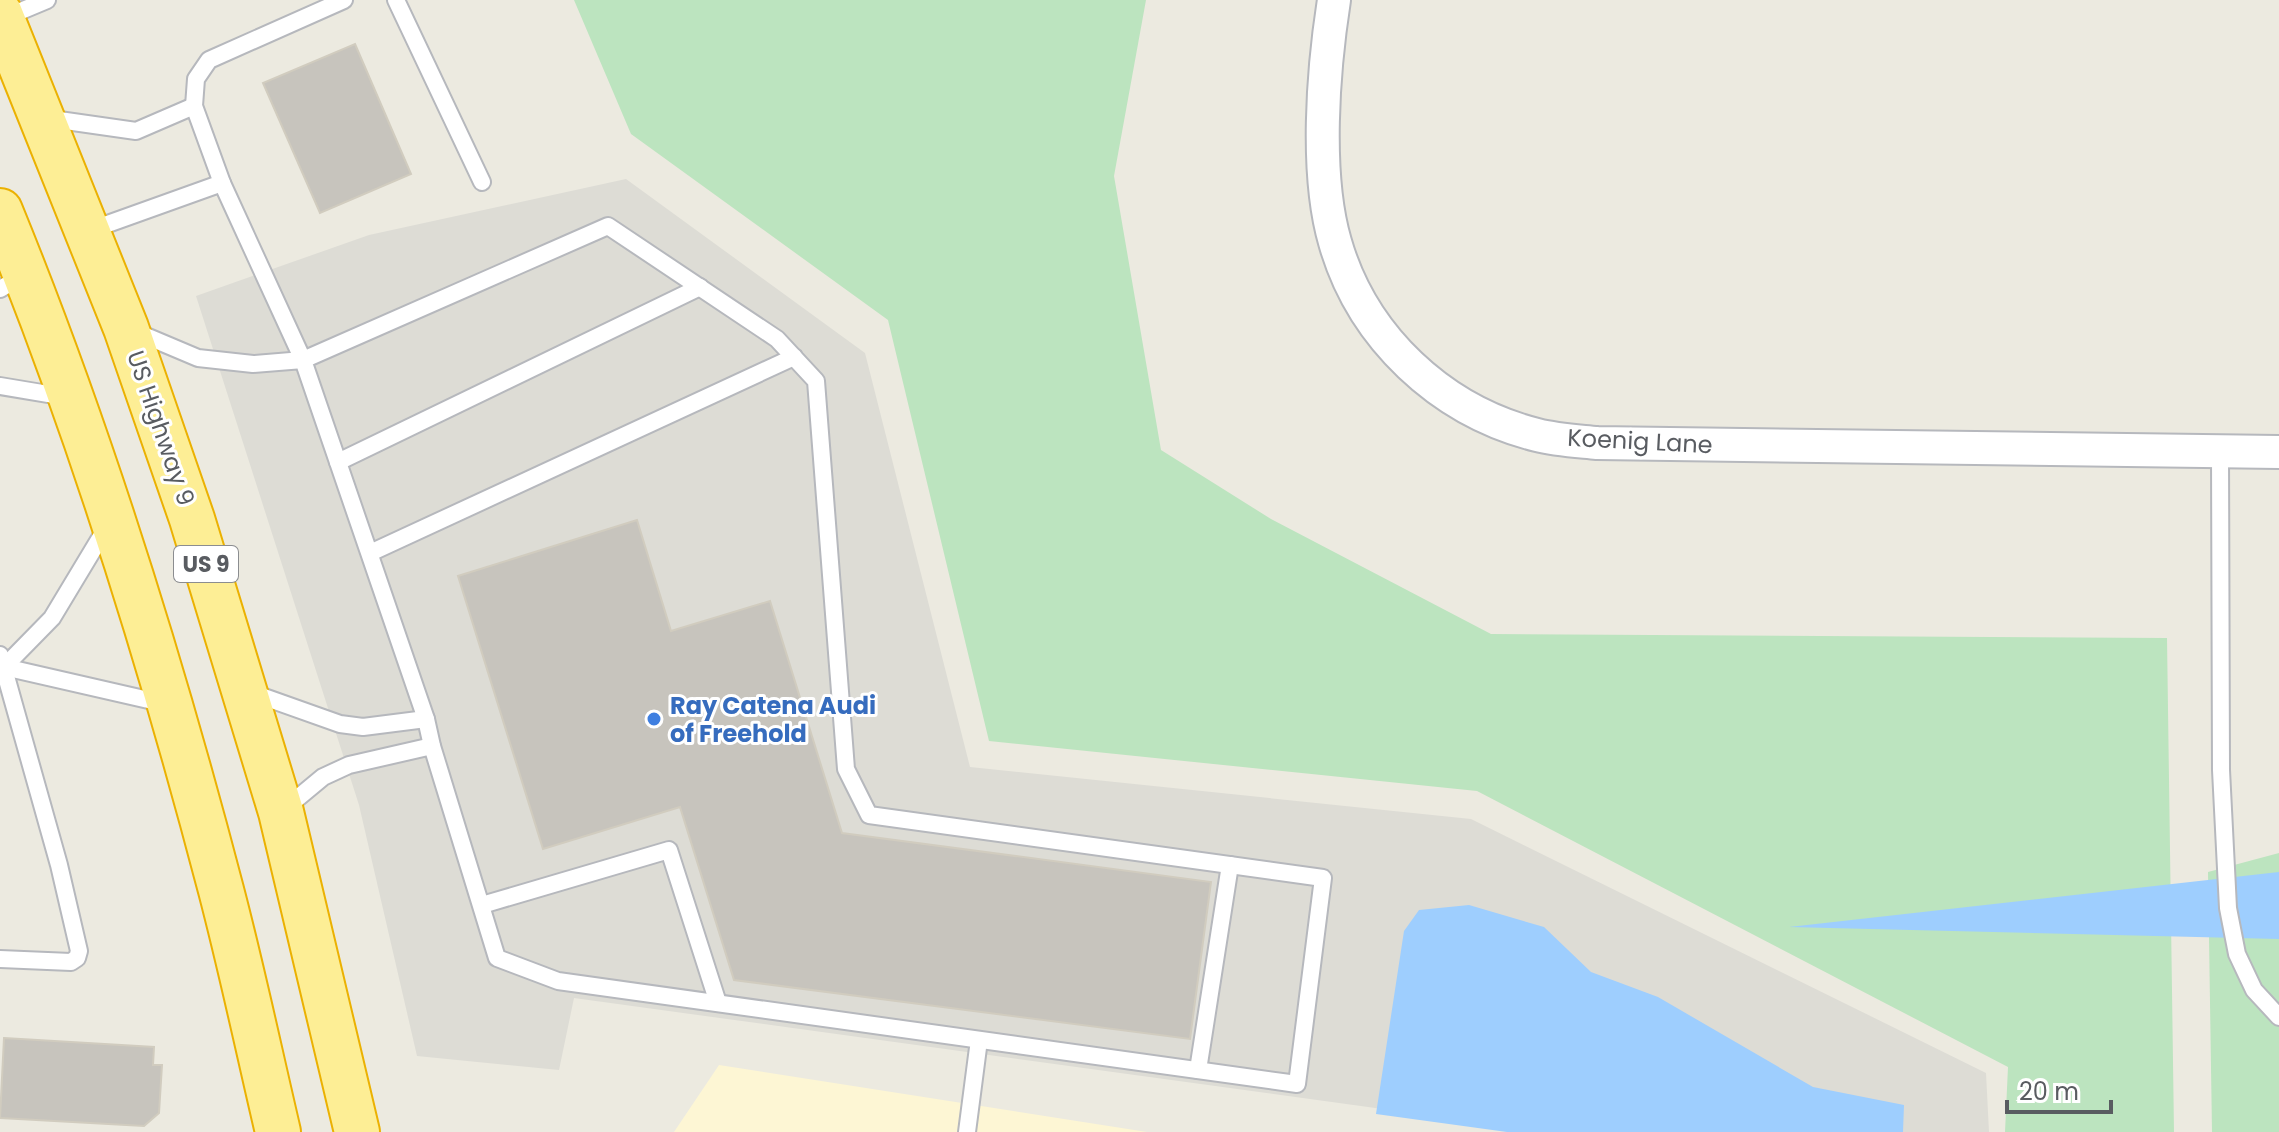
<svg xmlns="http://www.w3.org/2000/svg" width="2279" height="1132" viewBox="0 0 2279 1132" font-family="Poppins,sans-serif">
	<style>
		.commercial { fill: #fdf6d4 }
		.industrial { fill: #dddcd5 }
		.green { fill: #bce4bf }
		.water { fill: #9ecefe }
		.building { fill: #c7c4bd; stroke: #d1ccbf; stroke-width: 2 }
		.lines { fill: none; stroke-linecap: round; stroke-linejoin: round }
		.service-casing { stroke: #b6b8bd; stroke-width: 20 }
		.minor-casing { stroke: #b6b8bd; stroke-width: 36 }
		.trunk-casing { stroke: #ebb102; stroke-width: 48 }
		.service { stroke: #fff; stroke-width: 16 }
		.minor { stroke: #fff; stroke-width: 32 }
		.trunk { stroke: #fdee95; stroke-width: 44 }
		.shop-dot { fill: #3f7fe0; stroke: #fff; stroke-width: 3 }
		.labels { text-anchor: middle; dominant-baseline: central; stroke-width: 6; stroke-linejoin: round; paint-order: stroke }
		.shield { fill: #fff; stroke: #8b8d90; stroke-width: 2 }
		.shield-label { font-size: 22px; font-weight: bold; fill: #595c61 }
		.street-label { font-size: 24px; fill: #595c61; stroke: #fff }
		.shop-label { font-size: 24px; font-weight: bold; fill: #366cbe; stroke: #fff; text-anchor: start }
	</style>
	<rect width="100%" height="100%" fill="#eceae0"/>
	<path class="commercial" d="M719,1065L1147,1132H674Z"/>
	<path class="industrial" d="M626,179L865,353L970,767L1471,819L1986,1073L1989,1132H1550L574,998L559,1070L417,1056L359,805L196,296L369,235Z"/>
	<g class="green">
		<path d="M574,0H1146L1114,176L1161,450L1271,519L1491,634L2167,638L2174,1132H2005L2008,1067L1477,791L989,741L888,320L631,134Z"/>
		<path d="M2279,853V1132H2212L2208,872Z"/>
	</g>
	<g class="water">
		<path d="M2279,872V939L1789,927Z"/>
		<path d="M1469,905L1544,927L1591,972L1658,997L1813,1087L1904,1105L1903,1132H1507L1376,1114L1404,931L1419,910Z"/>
	</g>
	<g class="building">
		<path d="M355,44L411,174L320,213L263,83Z"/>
		<path d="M637,520L671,631L770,601L842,833L1211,882L1190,1039L734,980L680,807L543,849L458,576Z"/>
		<path d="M4,1038L154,1047L153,1065H162L159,1113L144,1126L0,1118Z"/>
	</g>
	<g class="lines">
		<defs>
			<g id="service">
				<path d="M396,0L482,182"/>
				<path d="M4,18L47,0"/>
				<path d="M45,118L136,131L194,106"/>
				<path d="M88,231L222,183L194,106L196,79L209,60L344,0"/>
				<path d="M0,289L24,275"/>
				<path d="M134,331L198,358L253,364L303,360L608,226L777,339L816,381L846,769L869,815L1323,878L1297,1084L558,981L497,958L432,746L426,719L303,360L222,183"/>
				<path d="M0,386L66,397"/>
				<path d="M2220,452L2221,770L2228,908L2237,954L2254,990L2279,1017"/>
				<path d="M338,462L700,287"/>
				<path d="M370,553L794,357"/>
				<path d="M0,655L59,865L79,951L77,958L71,962L0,959"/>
				<path d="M0,666L166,704"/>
				<path d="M5,666L52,618L108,525"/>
				<path d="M250,692L340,724L363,727L426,719"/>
				<path d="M282,811L323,777L349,765L432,746"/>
				<path d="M482,905L669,850L718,1003"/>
				<path d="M1198,1070L1230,865"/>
				<path d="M967,1132L979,1040"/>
			</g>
			<path id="minor" d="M1334,0C1323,70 1315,174 1335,242C1362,337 1441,411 1537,435C1556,440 1577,441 1597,443L2279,452"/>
			<g id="trunk">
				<path d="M0,14L126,328L192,519L281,812L357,1132"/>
				<path d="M0,211C90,431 161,661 221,890C242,970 259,1051 278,1132"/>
			</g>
		</defs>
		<use href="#service" class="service-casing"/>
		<use href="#minor" class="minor-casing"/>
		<use href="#trunk" class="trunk-casing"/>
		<use href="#service" class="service"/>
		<use href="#minor" class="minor"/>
		<use href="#trunk" class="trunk"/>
	</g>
	<circle class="shop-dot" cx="654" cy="719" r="8"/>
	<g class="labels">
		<rect class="shield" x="174" y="546" width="64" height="36" rx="6"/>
		<g class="shield-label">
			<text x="206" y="564">US 9</text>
		</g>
		<g class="street-label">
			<text transform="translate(161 428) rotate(71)">US Highway 9</text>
			<text transform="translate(1640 441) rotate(3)">Koenig Lane</text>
		</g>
		<g class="shop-label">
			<text x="670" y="705">Ray Catena Audi<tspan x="670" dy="28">of Freehold</tspan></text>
		</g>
	</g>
	<path d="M2007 1100v12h104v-12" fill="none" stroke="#595c61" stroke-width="4"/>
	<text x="2019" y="1100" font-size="24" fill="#595c61" stroke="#ffffff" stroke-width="6" paint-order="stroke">20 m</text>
</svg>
